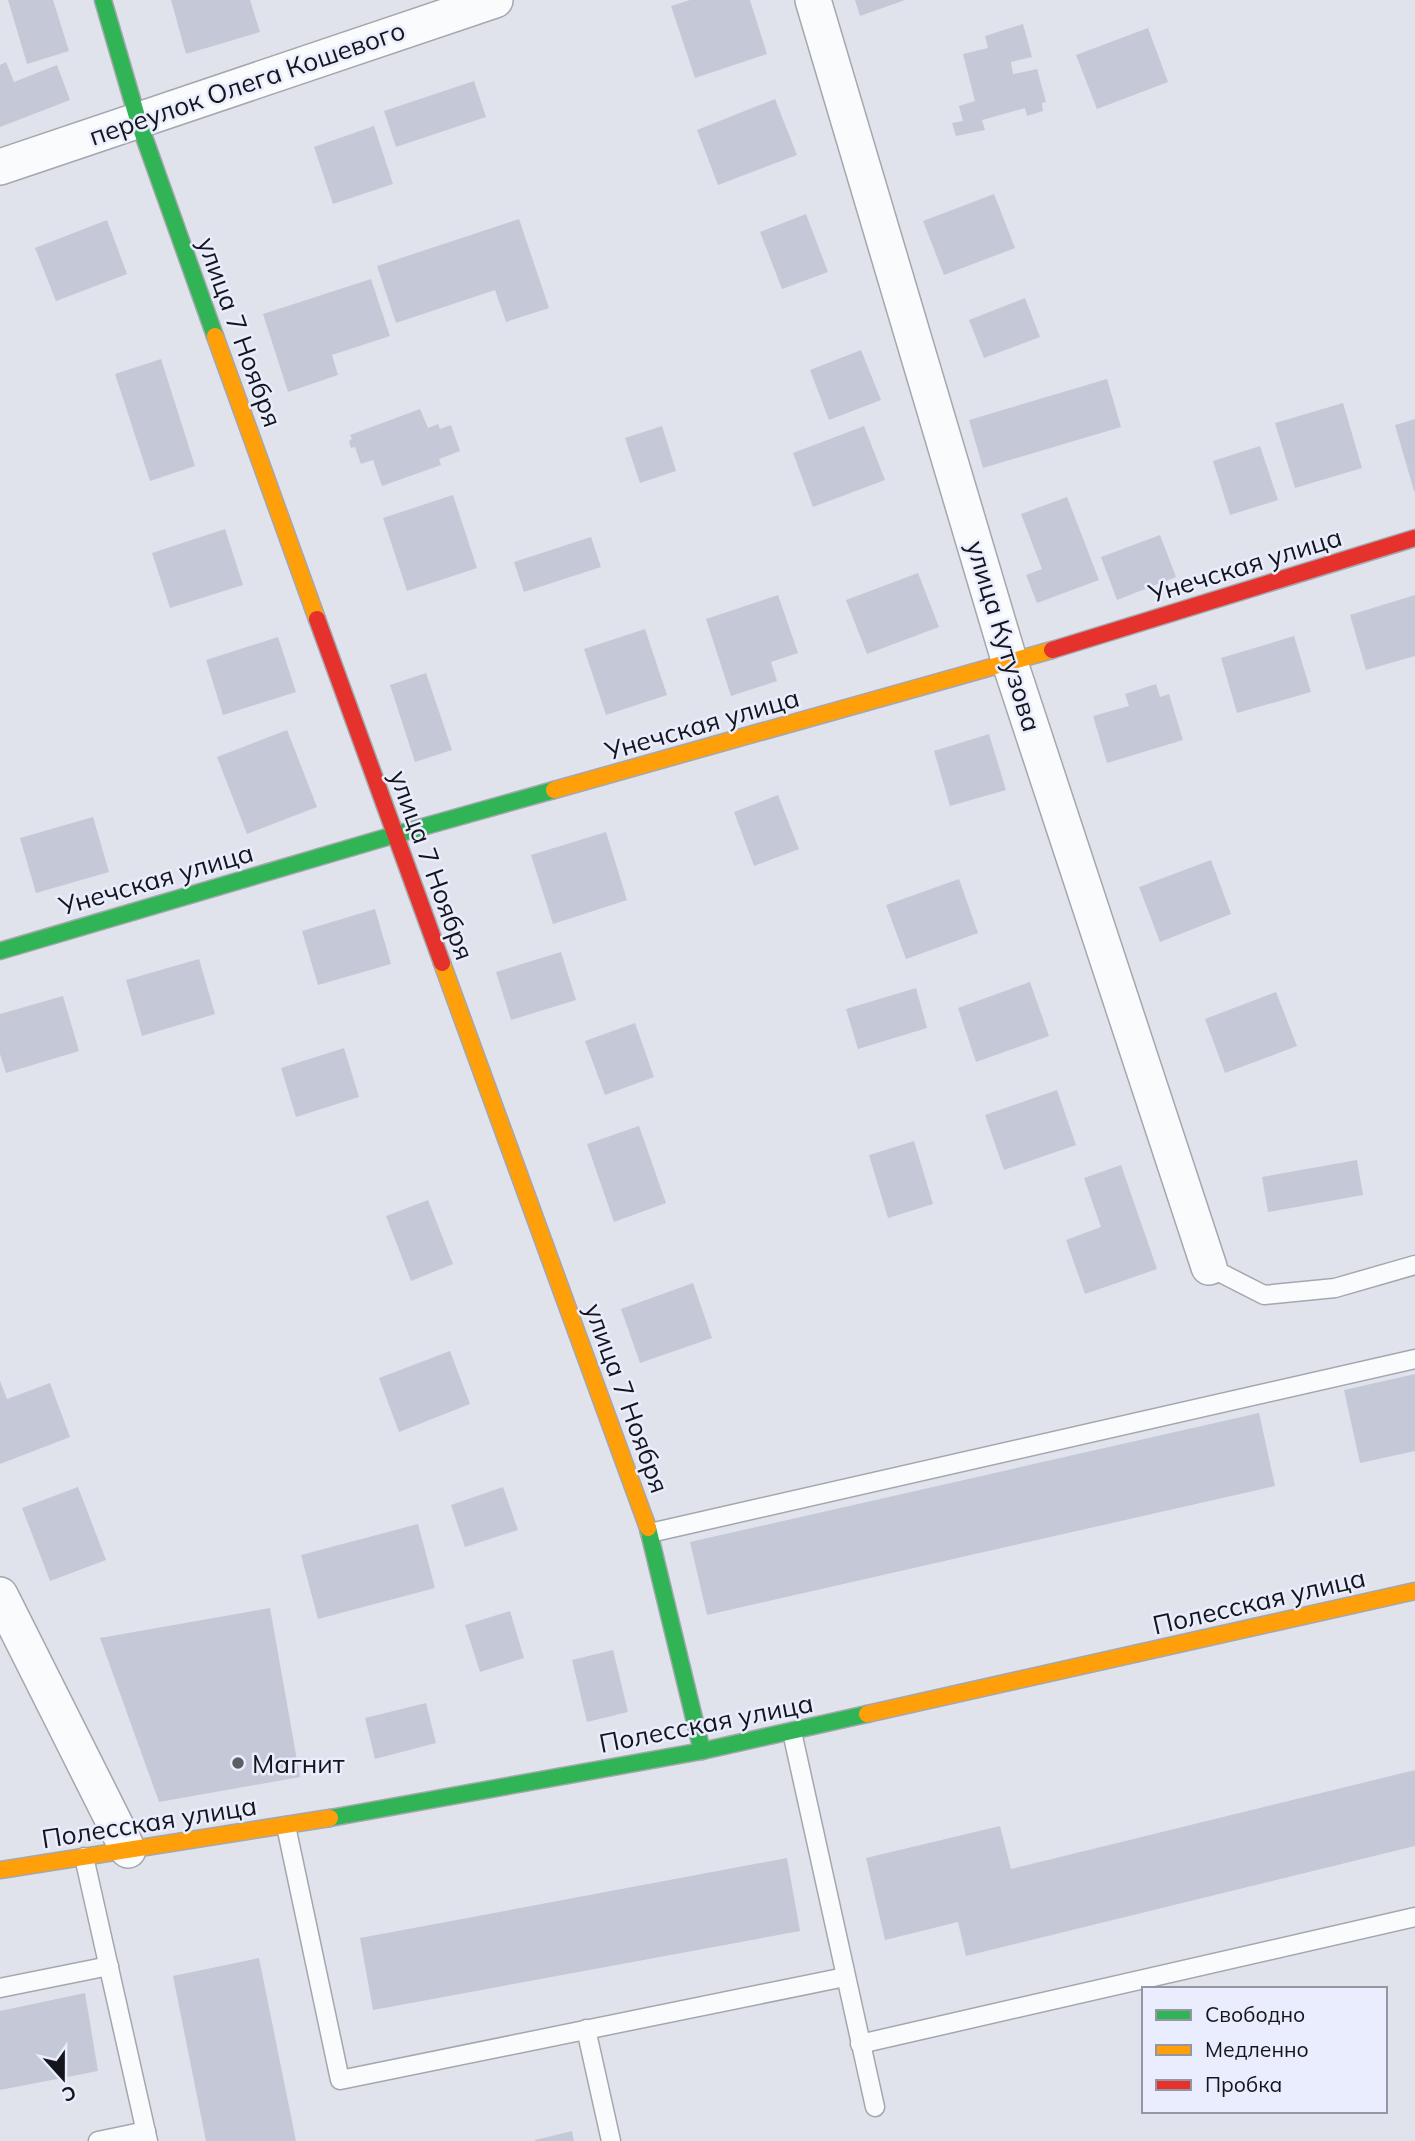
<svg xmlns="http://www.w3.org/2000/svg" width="1415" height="2141" viewBox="0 0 1415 2141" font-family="Mulish,sans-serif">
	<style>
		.building { fill: #c5c9d7 }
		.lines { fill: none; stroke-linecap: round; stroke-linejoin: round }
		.lane-casing { stroke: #a5a7ae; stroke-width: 21 }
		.street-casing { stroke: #a5a7ae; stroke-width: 38 }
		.fast-casing { stroke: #a5a7ae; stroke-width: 19 }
		.slow-casing { stroke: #a5a7ae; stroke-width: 19 }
		.jam-casing { stroke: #a5a7ae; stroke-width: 19 }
		.lane { stroke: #fafbfc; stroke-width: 18 }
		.street { stroke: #fafbfc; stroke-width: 35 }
		.fast { stroke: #30b455; stroke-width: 16 }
		.slow { stroke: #ff9f0a; stroke-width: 16 }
		.jam { stroke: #e5322d; stroke-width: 16 }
		.poi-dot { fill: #5c5e65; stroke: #e9edfd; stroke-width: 2.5 }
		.labels { text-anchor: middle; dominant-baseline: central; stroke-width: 5; stroke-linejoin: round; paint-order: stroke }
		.street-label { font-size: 26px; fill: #15161c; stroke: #e9edfd }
		.poi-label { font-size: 26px; fill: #15161c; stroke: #e9edfd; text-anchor: start }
	</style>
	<rect width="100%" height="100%" fill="#e0e3ec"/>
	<g class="building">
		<path d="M8,0H53L69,51L27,64Z"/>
		<path d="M171,0H250L260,32L186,54Z"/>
		<path d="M690,0H750L767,54L695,78L671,6Z"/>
		<path d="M855,0H905L860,16Z"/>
		<path d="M1023,24L1032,57L1011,62L1013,74L1037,69L1046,102L1042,103L1043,111L1027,116L1025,108L982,120L985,130L956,136L952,123L963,121L959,106L975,101L963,54L988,48L985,36Z"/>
		<path d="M1148,28L1168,82L1097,109L1076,55Z"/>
		<path d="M6,62L14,82L57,65L70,100L0,127V65Z"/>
		<path d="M474,81L486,117L396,147L384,111Z"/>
		<path d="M775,99L797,155L718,185L697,130Z"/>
		<path d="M374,126L393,184L333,204L314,147Z"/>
		<path d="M994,194L1015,248L944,275L923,221Z"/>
		<path d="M806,214L828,272L782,289L760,232Z"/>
		<path d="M519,219L549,308L506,322L495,290L396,323L377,266Z"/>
		<path d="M107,220L127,274L56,301L35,248Z"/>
		<path d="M371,279L390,336L332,355L338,375L288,392L263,314Z"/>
		<path d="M1025,298L1040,337L984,358L969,320Z"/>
		<path d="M861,350L881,400L829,420L810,370Z"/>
		<path d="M161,359L195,466L150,481L115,374Z"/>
		<path d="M1107,379L1121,427L983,468L969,420Z"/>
		<path d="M1343,403L1362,468L1295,488L1275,423Z"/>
		<path d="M420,409L428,428L438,424L440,429L451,425L460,451L439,459L441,465L382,486L373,460L361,464L355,447L351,448L349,441L352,439L350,435Z"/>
		<path d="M1415,419V491H1414L1395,425Z"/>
		<path d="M662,426L676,471L640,483L625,438Z"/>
		<path d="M864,426L885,480L813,507L793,453Z"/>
		<path d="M1260,446L1278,500L1230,515L1213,461Z"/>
		<path d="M453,495L477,568L407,591L383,518Z"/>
		<path d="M1067,497L1099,580L1037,603L1026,575L1042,569L1021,514Z"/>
		<path d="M225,529L243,585L170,608L152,553Z"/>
		<path d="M1160,535L1176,577L1117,600L1101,557Z"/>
		<path d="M591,537L601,567L524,592L514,562Z"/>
		<path d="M918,573L939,627L867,654L846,600Z"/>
		<path d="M778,595L798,653L771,662L777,681L731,696L706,619Z"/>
		<path d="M1415,595V656L1366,670L1350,615Z"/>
		<path d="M645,629L667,695L606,715L584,649Z"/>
		<path d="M1294,636L1311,692L1237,713L1221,658Z"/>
		<path d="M278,637L296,692L223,715L206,660Z"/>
		<path d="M426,673L452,750L415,762L390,685Z"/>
		<path d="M1156,684L1160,697L1169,694L1183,740L1107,763L1093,716L1129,706L1125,694Z"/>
		<path d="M287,730L317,807L247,834L217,757Z"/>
		<path d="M989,734L1006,790L950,806L934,751Z"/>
		<path d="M778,795L799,849L754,866L734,812Z"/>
		<path d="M93,817L109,872L36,893L20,838Z"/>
		<path d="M606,832L627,900L553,924L531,855Z"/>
		<path d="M1211,860L1231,914L1160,942L1139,887Z"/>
		<path d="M959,879L978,933L906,959L886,905Z"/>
		<path d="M375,909L391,964L318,985L302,931Z"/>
		<path d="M561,952L576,1000L511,1020L496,972Z"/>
		<path d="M199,959L215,1014L142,1036L126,980Z"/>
		<path d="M1030,982L1049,1036L976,1062L958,1008Z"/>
		<path d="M916,988L927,1028L858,1049L846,1009Z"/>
		<path d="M1276,992L1297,1046L1225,1073L1205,1019Z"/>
		<path d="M63,996L79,1051L6,1073L0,1054V1014Z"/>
		<path d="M635,1023L654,1077L605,1095L585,1041Z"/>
		<path d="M344,1048L359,1097L296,1117L281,1068Z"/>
		<path d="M1057,1090L1076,1145L1004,1170L985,1115Z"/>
		<path d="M639,1126L666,1203L614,1222L587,1144Z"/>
		<path d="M914,1141L933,1204L888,1218L869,1155Z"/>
		<path d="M1357,1160L1363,1195L1268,1212L1262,1177Z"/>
		<path d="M1121,1165L1157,1269L1085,1294L1066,1240L1101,1227L1084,1178Z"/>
		<path d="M428,1200L453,1264L411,1281L386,1216Z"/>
		<path d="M693,1283L712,1338L640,1363L621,1309Z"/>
		<path d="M450,1351L470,1404L399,1432L379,1378Z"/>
		<path d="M1415,1374V1451L1360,1463L1344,1390Z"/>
		<path d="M0,1381L7,1399L50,1383L70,1437L0,1464Z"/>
		<path d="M1259,1413L1275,1486L707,1615L690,1542Z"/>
		<path d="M78,1487L106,1560L50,1581L22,1508Z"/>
		<path d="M503,1487L518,1530L465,1547L451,1505Z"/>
		<path d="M418,1524L435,1588L318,1619L301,1555Z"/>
		<path d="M270,1608L300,1777L159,1802L100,1638Z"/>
		<path d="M510,1611L524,1658L480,1672L465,1625Z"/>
		<path d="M613,1650L628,1712L587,1722L572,1660Z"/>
		<path d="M426,1703L436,1743L375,1759L365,1718Z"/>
		<path d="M1415,1770V1846L966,1956L958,1922L885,1940L866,1858L1000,1826L1011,1869Z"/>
		<path d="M787,1858L800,1931L373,2010L360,1938Z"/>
		<path d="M259,1958L296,2141H206L173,1976Z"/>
		<path d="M85,1993L98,2071L0,2090V2011Z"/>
		<path d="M572,2131L574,2141H535V2140Z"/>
	</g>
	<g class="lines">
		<defs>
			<g id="lane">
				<path d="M1209,1267L1264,1295L1335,1288L1415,1265"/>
				<path d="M650,1533L1415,1359"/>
				<path d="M792,1732L875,2107"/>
				<path d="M286,1826L340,2080L845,1977"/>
				<path d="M84,1857L148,2141"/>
				<path d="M0,1988L109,1966"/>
				<path d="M586,2029L611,2141"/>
				<path d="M860,2044L1415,1917"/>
				<path d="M98,2141L146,2131"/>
			</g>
			<g id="street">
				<path d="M813,0L1010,663L1209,1267"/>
				<path d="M0,167L495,0"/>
				<path d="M0,1595L128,1850"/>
			</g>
			<g id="fast">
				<path d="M103,0L138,120L215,336"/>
				<path d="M0,951L394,835L554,790"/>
				<path d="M648,1528L702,1751"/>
				<path d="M330,1818L702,1751L867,1714"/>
			</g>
			<g id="slow">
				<path d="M215,336L317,619"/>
				<path d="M554,790L1052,650"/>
				<path d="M442,963L648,1528"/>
				<path d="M867,1714L1415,1591"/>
				<path d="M0,1870L330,1818"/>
			</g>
			<g id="jam">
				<path d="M317,619L442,963"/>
				<path d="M1052,650L1415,538"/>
			</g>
		</defs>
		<use href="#lane" class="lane-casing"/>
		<use href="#street" class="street-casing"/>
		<use href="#fast" class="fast-casing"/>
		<use href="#slow" class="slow-casing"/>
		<use href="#jam" class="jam-casing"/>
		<use href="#lane" class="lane"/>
		<use href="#street" class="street"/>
		<use href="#fast" class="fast"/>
		<use href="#slow" class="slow"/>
		<use href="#jam" class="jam"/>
	</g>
	<circle class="poi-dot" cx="238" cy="1763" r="7"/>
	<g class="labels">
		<g class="street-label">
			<text transform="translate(247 83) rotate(-19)">переулок Олега Кошевого</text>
			<text transform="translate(240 332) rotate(70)">улица 7 Ноября</text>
			<text transform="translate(1245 565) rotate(-17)">Унечская улица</text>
			<text transform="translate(1004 636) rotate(73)">улица Кутузова</text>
			<text transform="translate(702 724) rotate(-16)">Унечская улица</text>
			<text transform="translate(432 865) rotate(70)">улица 7 Ноября</text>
			<text transform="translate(156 879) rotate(-16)">Унечская улица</text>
			<text transform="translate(627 1398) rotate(70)">улица 7 Ноября</text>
			<text transform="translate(1259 1601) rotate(-13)">Полесская улица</text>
			<text transform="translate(706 1723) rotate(-11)">Полесская улица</text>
			<text transform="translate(149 1822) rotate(-9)">Полесская улица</text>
		</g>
		<g class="poi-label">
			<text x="252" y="1763">Магнит</text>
		</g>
	</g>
	<rect x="1142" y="1987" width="245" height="126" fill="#e9edfd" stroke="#9497a3" stroke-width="2"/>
	<rect x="1156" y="2010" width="35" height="10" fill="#30b455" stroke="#9497a3" stroke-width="2"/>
	<text x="1205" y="2022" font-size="21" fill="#15161c">Свободно</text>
	<rect x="1156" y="2045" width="35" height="10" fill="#ff9f0a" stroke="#9497a3" stroke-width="2"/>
	<text x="1205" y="2057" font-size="21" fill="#15161c">Медленно</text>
	<rect x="1156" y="2080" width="35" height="10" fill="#e5322d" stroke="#9497a3" stroke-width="2"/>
	<text x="1205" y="2092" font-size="21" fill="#15161c">Пробка</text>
	<g transform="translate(63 2078) rotate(159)" stroke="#e9edfd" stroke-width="5" paint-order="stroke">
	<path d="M0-5L12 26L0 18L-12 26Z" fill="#15161c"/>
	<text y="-10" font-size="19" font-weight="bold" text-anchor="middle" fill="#15161c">С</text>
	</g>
</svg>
